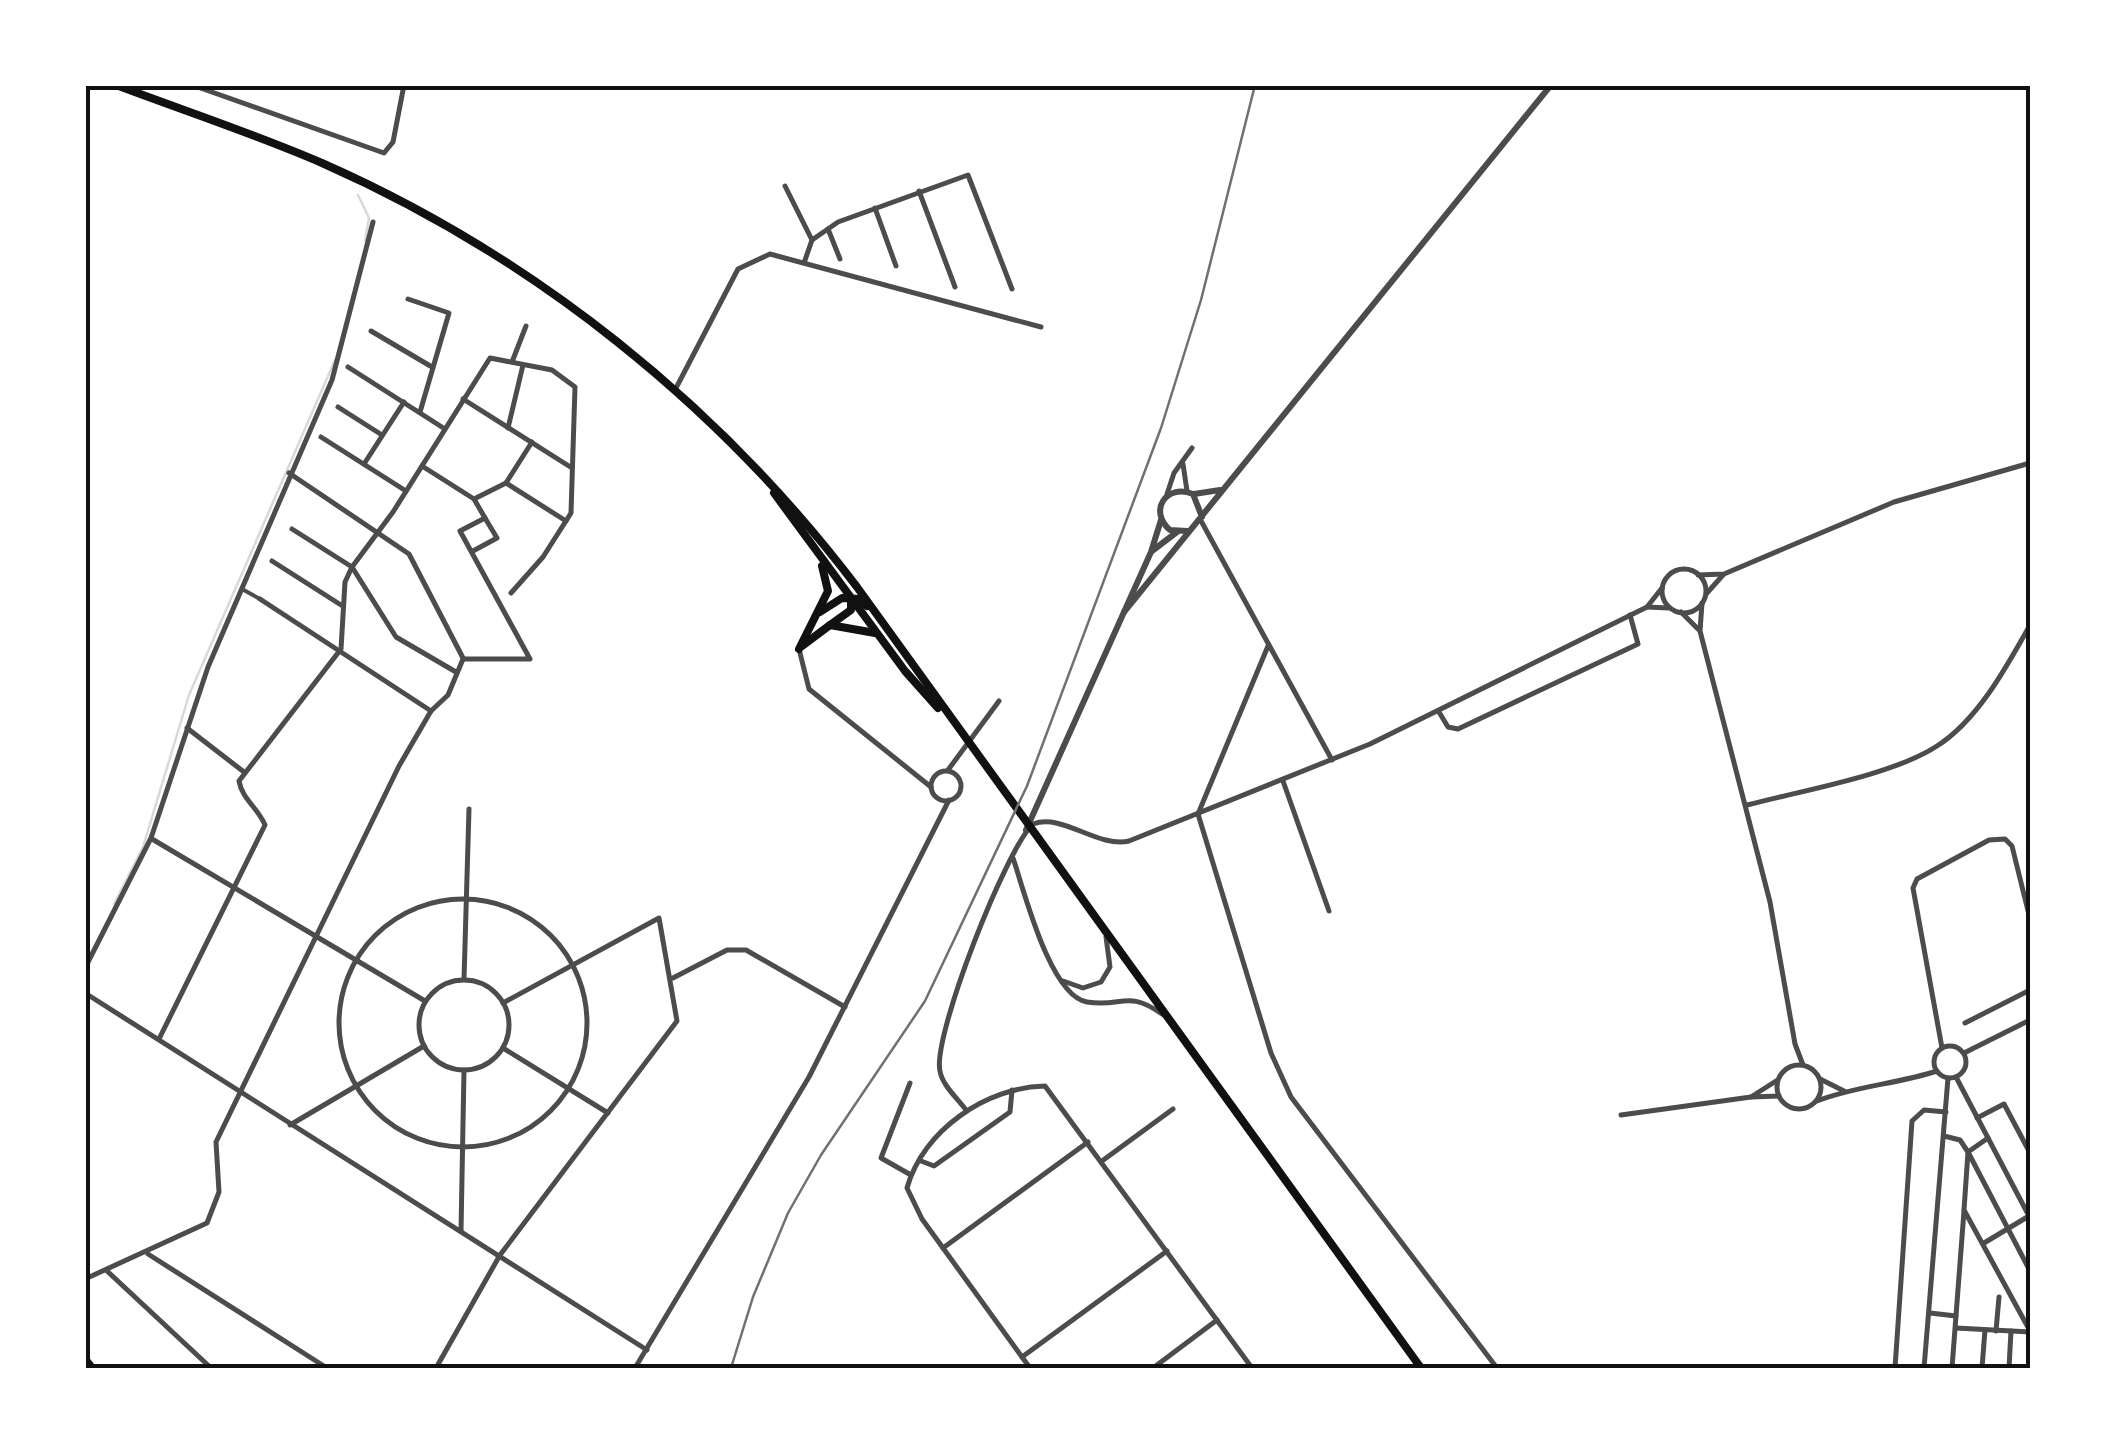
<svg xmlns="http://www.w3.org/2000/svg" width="2115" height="1453" viewBox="0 0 2115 1453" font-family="'PT Sans Narrow',sans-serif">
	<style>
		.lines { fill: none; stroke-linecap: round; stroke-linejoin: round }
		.stream { stroke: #d9d9d9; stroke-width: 2.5 }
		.pedestrian { stroke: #4c4c4c; stroke-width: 4 }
		.minor { stroke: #4c4c4c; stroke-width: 5 }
		.tertiary { stroke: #4c4c4c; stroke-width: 6 }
		.secondary { stroke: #111; stroke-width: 8 }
		.primary { stroke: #111; stroke-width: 8 }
		.rail { stroke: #707070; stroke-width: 2.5 }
		.neatline { fill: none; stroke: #111; stroke-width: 4 }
	</style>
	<rect width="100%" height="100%" fill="#fff"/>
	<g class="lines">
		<g class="stream">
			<path d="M358,195L369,218L365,241"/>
			<path d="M114,904L143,847L189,695L335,360"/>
		</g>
		<path class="pedestrian" d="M242,589L260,599"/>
		<g class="minor">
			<path d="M192,85L384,153L393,142L404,85"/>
			<path d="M785,186L812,240"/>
			<path d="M919,191L955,287"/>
			<path d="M875,208L896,266"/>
			<path d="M828,229L840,259"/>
			<path d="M804,263L812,240L838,222L968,175L1012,289"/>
			<path d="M408,299L449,313L420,412"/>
			<path d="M371,331L432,367"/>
			<path d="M512,362L526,326"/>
			<path d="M348,367L445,429"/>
			<path d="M675,390L738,269L770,254L1041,327"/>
			<path d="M463,399L572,468"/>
			<path d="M338,407L382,435"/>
			<path d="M508,428L523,365"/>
			<path d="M321,437L406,491"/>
			<path d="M364,464L404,402"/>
			<path d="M1183,464L1187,491"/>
			<path d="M422,466L474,499L485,518L460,531L530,659H463"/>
			<path d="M289,473L409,554L463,658"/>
			<path d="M506,483L566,521"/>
			<path d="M1167,494L1174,473L1192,448"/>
			<path d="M474,499L506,483L532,442"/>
			<path d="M1200,519L1332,760"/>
			<path d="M292,529L352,567L396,637L456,672"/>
			<path d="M473,551L497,538L485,518"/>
			<path d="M272,561L341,605"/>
			<circle cx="1684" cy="591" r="22"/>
			<path d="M1698,575L1724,574L1894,502L2030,463"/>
			<path d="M1707,593L1723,575"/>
			<path d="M260,599L431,711"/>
			<path d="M1702,603L1700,631L1770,902L1795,1044L1803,1065"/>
			<path d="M1647,607L1669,608"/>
			<path d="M1681,612L1698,629"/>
			<path d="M799,649L809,689L931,787"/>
			<path d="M1439,712L1448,727L1458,729L1638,644L1630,615"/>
			<path d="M187,728L244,772"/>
			<path d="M948,770L999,701"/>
			<circle cx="946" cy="786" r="15"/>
			<path d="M1283,781L1329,911"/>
			<path d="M1747,805C1800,791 1893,775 1937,746C1978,720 2007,666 2030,625"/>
			<path d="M1198,814L1271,1053L1291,1097L1497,1368"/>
			<path d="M1198,814L1268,646"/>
			<path d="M152,839L425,1001"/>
			<path d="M1013,858C1024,890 1050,996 1087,1002C1122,1008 1127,989 1162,1014"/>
			<circle cx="463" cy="1023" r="124"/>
			<path d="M85,968L151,838L208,667L332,380L373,222"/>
			<path d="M673,978L727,950H746L845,1007"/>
			<path d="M464,979L469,809"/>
			<circle cx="464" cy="1025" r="45"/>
			<path d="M1063,981L1083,988L1101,982L1110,967L1106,937"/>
			<path d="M85,993L647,1350"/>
			<path d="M1965,1023L2030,990"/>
			<path d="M159,1039L265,825C258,808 242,799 239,781L341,649L345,582L352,567L393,512L490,358L552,370L575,387L571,513L543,557L511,593"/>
			<circle cx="1950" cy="1062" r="16"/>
			<path d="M503,1048L608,1113"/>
			<path d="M1942,1048L1913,888L1917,879L1989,840L2005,839L2012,846L2030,919"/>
			<path d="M1964,1053L2030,1020"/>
			<circle cx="1799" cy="1087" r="22"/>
			<path d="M1956,1077L2030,1218"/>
			<path d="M1820,1079L1844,1091"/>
			<path d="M1776,1081L1751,1097L1779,1096"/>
			<path d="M910,1083L881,1158L911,1175"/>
			<path d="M1817,1101C1855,1086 1897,1084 1937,1071"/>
			<path d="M966,1110C958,1099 942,1085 940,1071C932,1037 1006,849 1033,824C1063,813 1097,848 1129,841L1370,744L1647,607L1662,588"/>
			<path d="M1621,1115L1751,1097"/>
			<path d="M1977,1118L2004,1104L2030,1153"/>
			<path d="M290,1125L424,1046"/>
			<path d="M1944,1136L1960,1140L1968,1152L2030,1271"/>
			<path d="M1988,1138L1968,1152L1964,1210L2030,1331"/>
			<path d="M921,1161L934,1166L1010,1112L1012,1090"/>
			<path d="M1102,1161L1173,1109"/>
			<path d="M461,1231L464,1070"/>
			<path d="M1984,1243L2029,1216"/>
			<path d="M943,1248L1088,1142"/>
			<path d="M148,1254L327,1368"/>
			<path d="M107,1271L211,1368"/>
			<path d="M85,1279L207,1223L219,1192L216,1142L399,766L431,711L448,695L463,659"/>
			<path d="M1930,1313L1956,1316"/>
			<path d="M1956,1328L2030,1332"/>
			<path d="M1996,1331L1999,1297"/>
			<path d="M1022,1357L1167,1251"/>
			<path d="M436,1368L500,1255L677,1021L659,918L503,1003"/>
			<path d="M635,1368L809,1077L949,800"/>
			<path d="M1030,1368L922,1219L907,1188C923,1130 987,1087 1045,1086L1252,1368"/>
			<path d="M1153,1368L1217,1320"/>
			<path d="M1895,1368L1912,1121L1924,1110L1946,1112"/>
			<path d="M1924,1368L1948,1078"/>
			<path d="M1952,1368L1964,1211"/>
			<path d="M1982,1368L1985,1330"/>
			<path d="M2009,1368L2011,1331"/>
		</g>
		<g class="tertiary">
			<path d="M1194,494L1220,490"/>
			<path d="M1187,531L1170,530C1148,511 1166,483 1193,494L1202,517"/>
			<path d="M1152,551L1177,532"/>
			<path d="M1124,612L1551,85"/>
			<path d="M1026,830L1151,552L1161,520"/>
		</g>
		<path class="secondary" d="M85,1359L92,1368"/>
		<g class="primary">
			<path d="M116,85C185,111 255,134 322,163C533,256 718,404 857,587L1421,1368"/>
			<path d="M774,493L905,671L938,708"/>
			<path d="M820,612L842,598L859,599L867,606"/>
			<path d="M830,625L851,610V600"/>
			<path d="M802,646L830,625L875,633"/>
			<path d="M799,649L828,591L822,566"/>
		</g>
		<path class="rail" d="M731,1368L753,1297L788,1213L821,1155L925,1001L1027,786L1161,428L1201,300L1255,85"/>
	</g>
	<rect width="2115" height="1453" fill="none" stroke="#ffffff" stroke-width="175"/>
	<rect x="88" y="88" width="1940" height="1278" class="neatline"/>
</svg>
